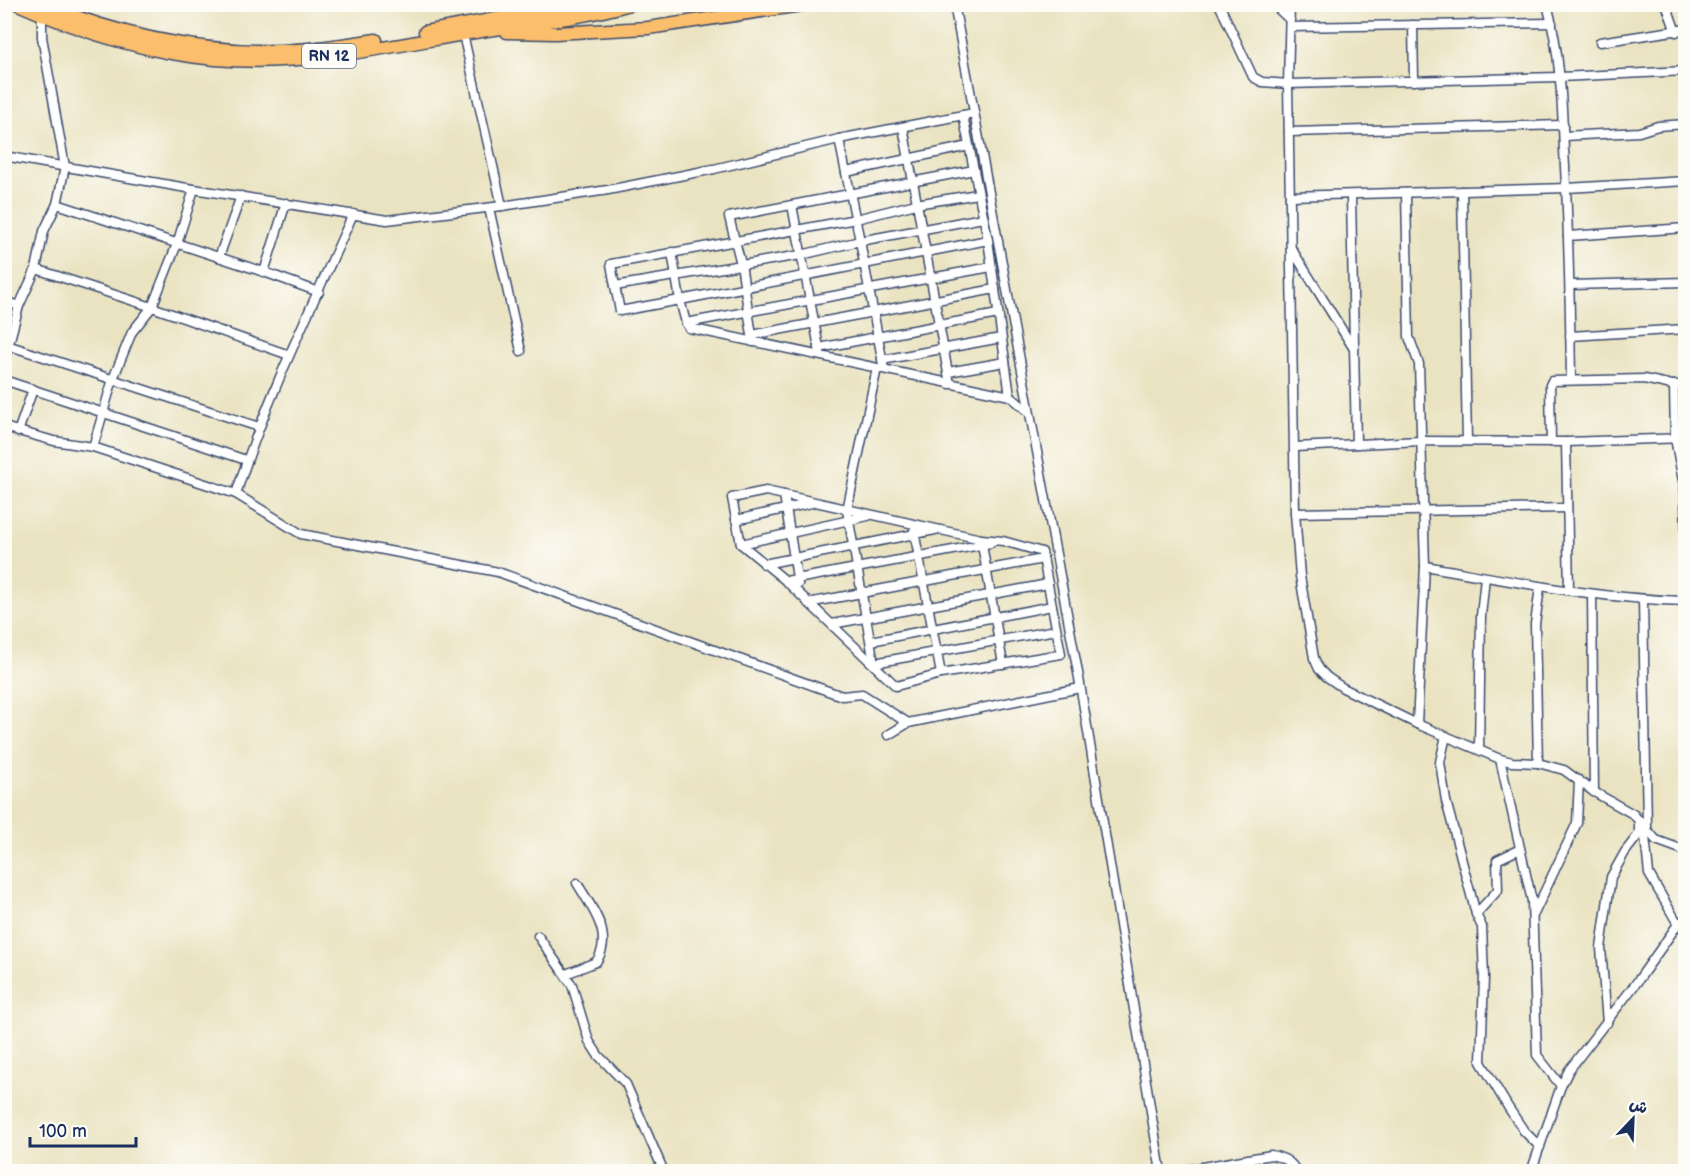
<svg xmlns="http://www.w3.org/2000/svg" width="1690" height="1176" viewBox="0 0 1690 1176" font-family="'Balsamiq Sans','Playpen Sans Arabic',sans-serif">
	<style>
		.lines { fill: none; stroke-linecap: round; stroke-linejoin: round }
		.minor-casing { stroke: #3a4a6d; stroke-width: 11 }
		.highway-casing { stroke: #3a4a6d; stroke-width: 15 }
		.minor { stroke: #fff; stroke-width: 8 }
		.highway { stroke: #fabe6d; stroke-width: 12 }
		.labels { text-anchor: middle; dominant-baseline: central; stroke-width: 6; stroke-linejoin: round; paint-order: stroke }
		.shield { fill: #fdfcf7; stroke: #5f6c8c; stroke-width: 1.5 }
		.shield-label { font-size: 15px; font-weight: bold; fill: #1b2f5e }
	</style>
	<rect width="100%" height="100%" fill="#fdfcf7"/>
	<filter id="ink" filterUnits="userSpaceOnUse"><feTurbulence type="fractalNoise" baseFrequency=".0167" numOctaves="2"/><feDisplacementMap in="SourceGraphic" scale="12" xChannelSelector="R" yChannelSelector="G"/><feConvolveMatrix kernelMatrix="1 2 1 2 8 2 1 2 1" color-interpolation-filters="sRGB"/></filter>
	<filter id="wash" filterUnits="userSpaceOnUse"><feTurbulence type="fractalNoise" baseFrequency=".008" numOctaves="4" result="noise"/><feDisplacementMap in="SourceGraphic" scale="24" xChannelSelector="R" yChannelSelector="G"/><feGaussianBlur stdDeviation="1.35" result="paint"/><feColorMatrix in="noise" values="0 0 0 0 0 0 0 0 0 0 0 0 0 0 0 0 0 1.4 0 .05"/><feComposite in="paint" operator="in"/></filter>
	<g filter="url(#wash)">
		<rect width="100%" height="100%" fill="#eae3c1"/>
	</g>
	<g filter="url(#ink)">
		<g class="lines">
			<defs>
				<g id="minor">
					<path d="M954,4L1079,678L1161,1172"/>
					<path d="M1219,4L1253,77L1262,82L1288,84L1560,77L1686,71"/>
					<path d="M1273,4L1290,20"/>
					<path d="M1290,4L1288,84L1295,513L1300,576L1314,658L1319,669L1327,677L1343,688L1417,724L1500,759L1512,762L1538,763L1564,770L1594,792L1633,814L1656,840L1686,851"/>
					<path d="M1547,4C1560,52 1562,101 1564,150C1569,227 1570,303 1571,380"/>
					<path d="M1666,4L1676,32"/>
					<path d="M1413,25L1414,81"/>
					<path d="M1290,27L1552,23"/>
					<path d="M463,34L502,206"/>
					<path d="M1600,42L1686,29"/>
					<path d="M963,115L988,240L1010,396"/>
					<path d="M903,127L950,384"/>
					<path d="M1289,132L1563,125"/>
					<path d="M1564,136L1639,132L1658,126L1686,124"/>
					<path d="M839,139L860,241L983,218"/>
					<path d="M4,156L181,187L387,220L502,206L608,190L714,169L839,139L974,113"/>
					<path d="M846,172L969,146"/>
					<path d="M1462,191L1467,441"/>
					<path d="M1406,193L1409,337L1419,364L1425,566L1417,724"/>
					<path d="M1351,195L1356,444"/>
					<path d="M1290,196L1567,188L1686,181"/>
					<path d="M57,204L264,272L319,292"/>
					<path d="M792,205L820,353"/>
					<path d="M489,208L521,351"/>
					<path d="M1568,236L1686,228"/>
					<path d="M1291,248L1354,349"/>
					<path d="M672,252L680,300L988,240"/>
					<path d="M219,257L241,196"/>
					<path d="M36,269L152,307L289,355"/>
					<path d="M264,272L286,203"/>
					<path d="M1570,285L1686,282"/>
					<path d="M615,286L611,264L856,219L916,204L978,194"/>
					<path d="M4,301L19,306"/>
					<path d="M686,323L991,267"/>
					<path d="M752,335L995,289"/>
					<path d="M1570,336L1686,329"/>
					<path d="M753,342L741,264L729,217L974,170"/>
					<path d="M10,346L259,427"/>
					<path d="M819,348L998,314"/>
					<path d="M882,360L1001,338"/>
					<path d="M4,362L19,306L36,269L44,231L57,204L65,167L42,37V15"/>
					<path d="M877,368L847,510L874,663L1056,630"/>
					<path d="M884,369L860,241L801,255L615,286L620,311L680,300L686,323L689,328L1010,396L1029,412"/>
					<path d="M948,372L1005,362"/>
					<path d="M4,380L246,460"/>
					<path d="M1674,385L1675,438L1685,492L1686,547"/>
					<path d="M4,427L54,441L93,447L236,494C267,397 312,306 353,214"/>
					<path d="M18,432L33,389"/>
					<path d="M1551,442L1550,385L1552,381L1644,379L1672,385H1686"/>
					<path d="M1566,442L1569,590"/>
					<path d="M93,447L113,379L132,332L152,307L177,244L194,189"/>
					<path d="M1295,447L1421,441L1566,442L1686,438"/>
					<path d="M766,491L981,539L1003,541L1042,552L1061,654L941,674L896,686L786,581L741,544L732,498Z"/>
					<path d="M236,494L301,534L498,572L842,696L862,694L908,723"/>
					<path d="M784,495L798,584"/>
					<path d="M1295,513L1567,508"/>
					<path d="M736,520L812,503"/>
					<path d="M914,531L941,674"/>
					<path d="M981,539L1003,664"/>
					<path d="M741,544L868,516"/>
					<path d="M764,564L935,530"/>
					<path d="M1425,566C1511,581 1597,599 1686,601"/>
					<path d="M786,581L991,543"/>
					<path d="M1592,594L1594,792"/>
					<path d="M1643,600L1647,827"/>
					<path d="M808,603L1043,559"/>
					<path d="M832,624L1048,584"/>
					<path d="M871,641L1052,606"/>
					<path d="M888,735L908,723L1080,688"/>
					<path d="M1446,736L1440,762L1446,801L1476,914L1482,927L1484,977L1481,1062L1508,1107L1524,1131L1540,1147"/>
					<path d="M1479,749L1481,616L1485,577"/>
					<path d="M1500,759L1532,901L1537,1055L1561,1086"/>
					<path d="M1538,763L1535,624L1540,587"/>
					<path d="M1644,827L1649,874L1678,924"/>
					<path d="M1476,914L1498,890L1497,860L1520,849"/>
					<path d="M1534,914L1577,823L1579,780"/>
					<path d="M538,936L572,985L589,1041L598,1055L626,1084L664,1172"/>
					<path d="M566,974L596,962C615,935 591,907 577,883"/>
					<path d="M1607,1023L1601,948L1611,877L1625,852L1639,834V820"/>
					<path d="M1249,1159L1252,1172"/>
					<path d="M1174,1172L1271,1155C1284,1158 1290,1160 1297,1172"/>
					<path d="M1531,1172L1561,1086L1569,1070L1637,982L1678,924L1686,919"/>
				</g>
				<g id="highway">
					<path d="M18,4C81,32 147,53 215,59C300,67 386,47 469,33C522,24 578,19 630,4"/>
					<path d="M42,4C118,35 197,53 280,51C312,50 344,45 376,40"/>
					<path d="M425,32L578,4"/>
					<path d="M507,32L555,33L648,28L808,4"/>
				</g>
			</defs>
			<use href="#minor" class="minor-casing"/>
			<use href="#highway" class="highway-casing"/>
			<use href="#minor" class="minor"/>
			<use href="#highway" class="highway"/>
		</g>
	</g>
	<g class="labels">
		<rect class="shield" x="302" y="44" width="54" height="24" rx="4.5"/>
		<g class="shield-label">
			<text x="329" y="56">RN 12</text>
		</g>
	</g>
	<rect width="1690" height="1176" fill="none" stroke="#fdfcf7" stroke-width="24"/>
	<g transform="translate(1633 1119) rotate(23)" stroke="#fdfcf7" stroke-width="4.5" paint-order="stroke">
	<path d="M0-4.5L10 22L0 15L-10 22Z" fill="#1b2f5e"/>
	<text y="-9" font-size="16" font-weight="bold" text-anchor="middle" fill="#1b2f5e">ش</text>
	</g>
	<path d="M30 1137v9h106v-9" fill="none" stroke="#1b2f5e" stroke-width="3"/>
	<text x="39" y="1137" font-size="18" fill="#1b2f5e" stroke="#fdfcf7" stroke-width="4.5" paint-order="stroke">100 m</text>
</svg>
